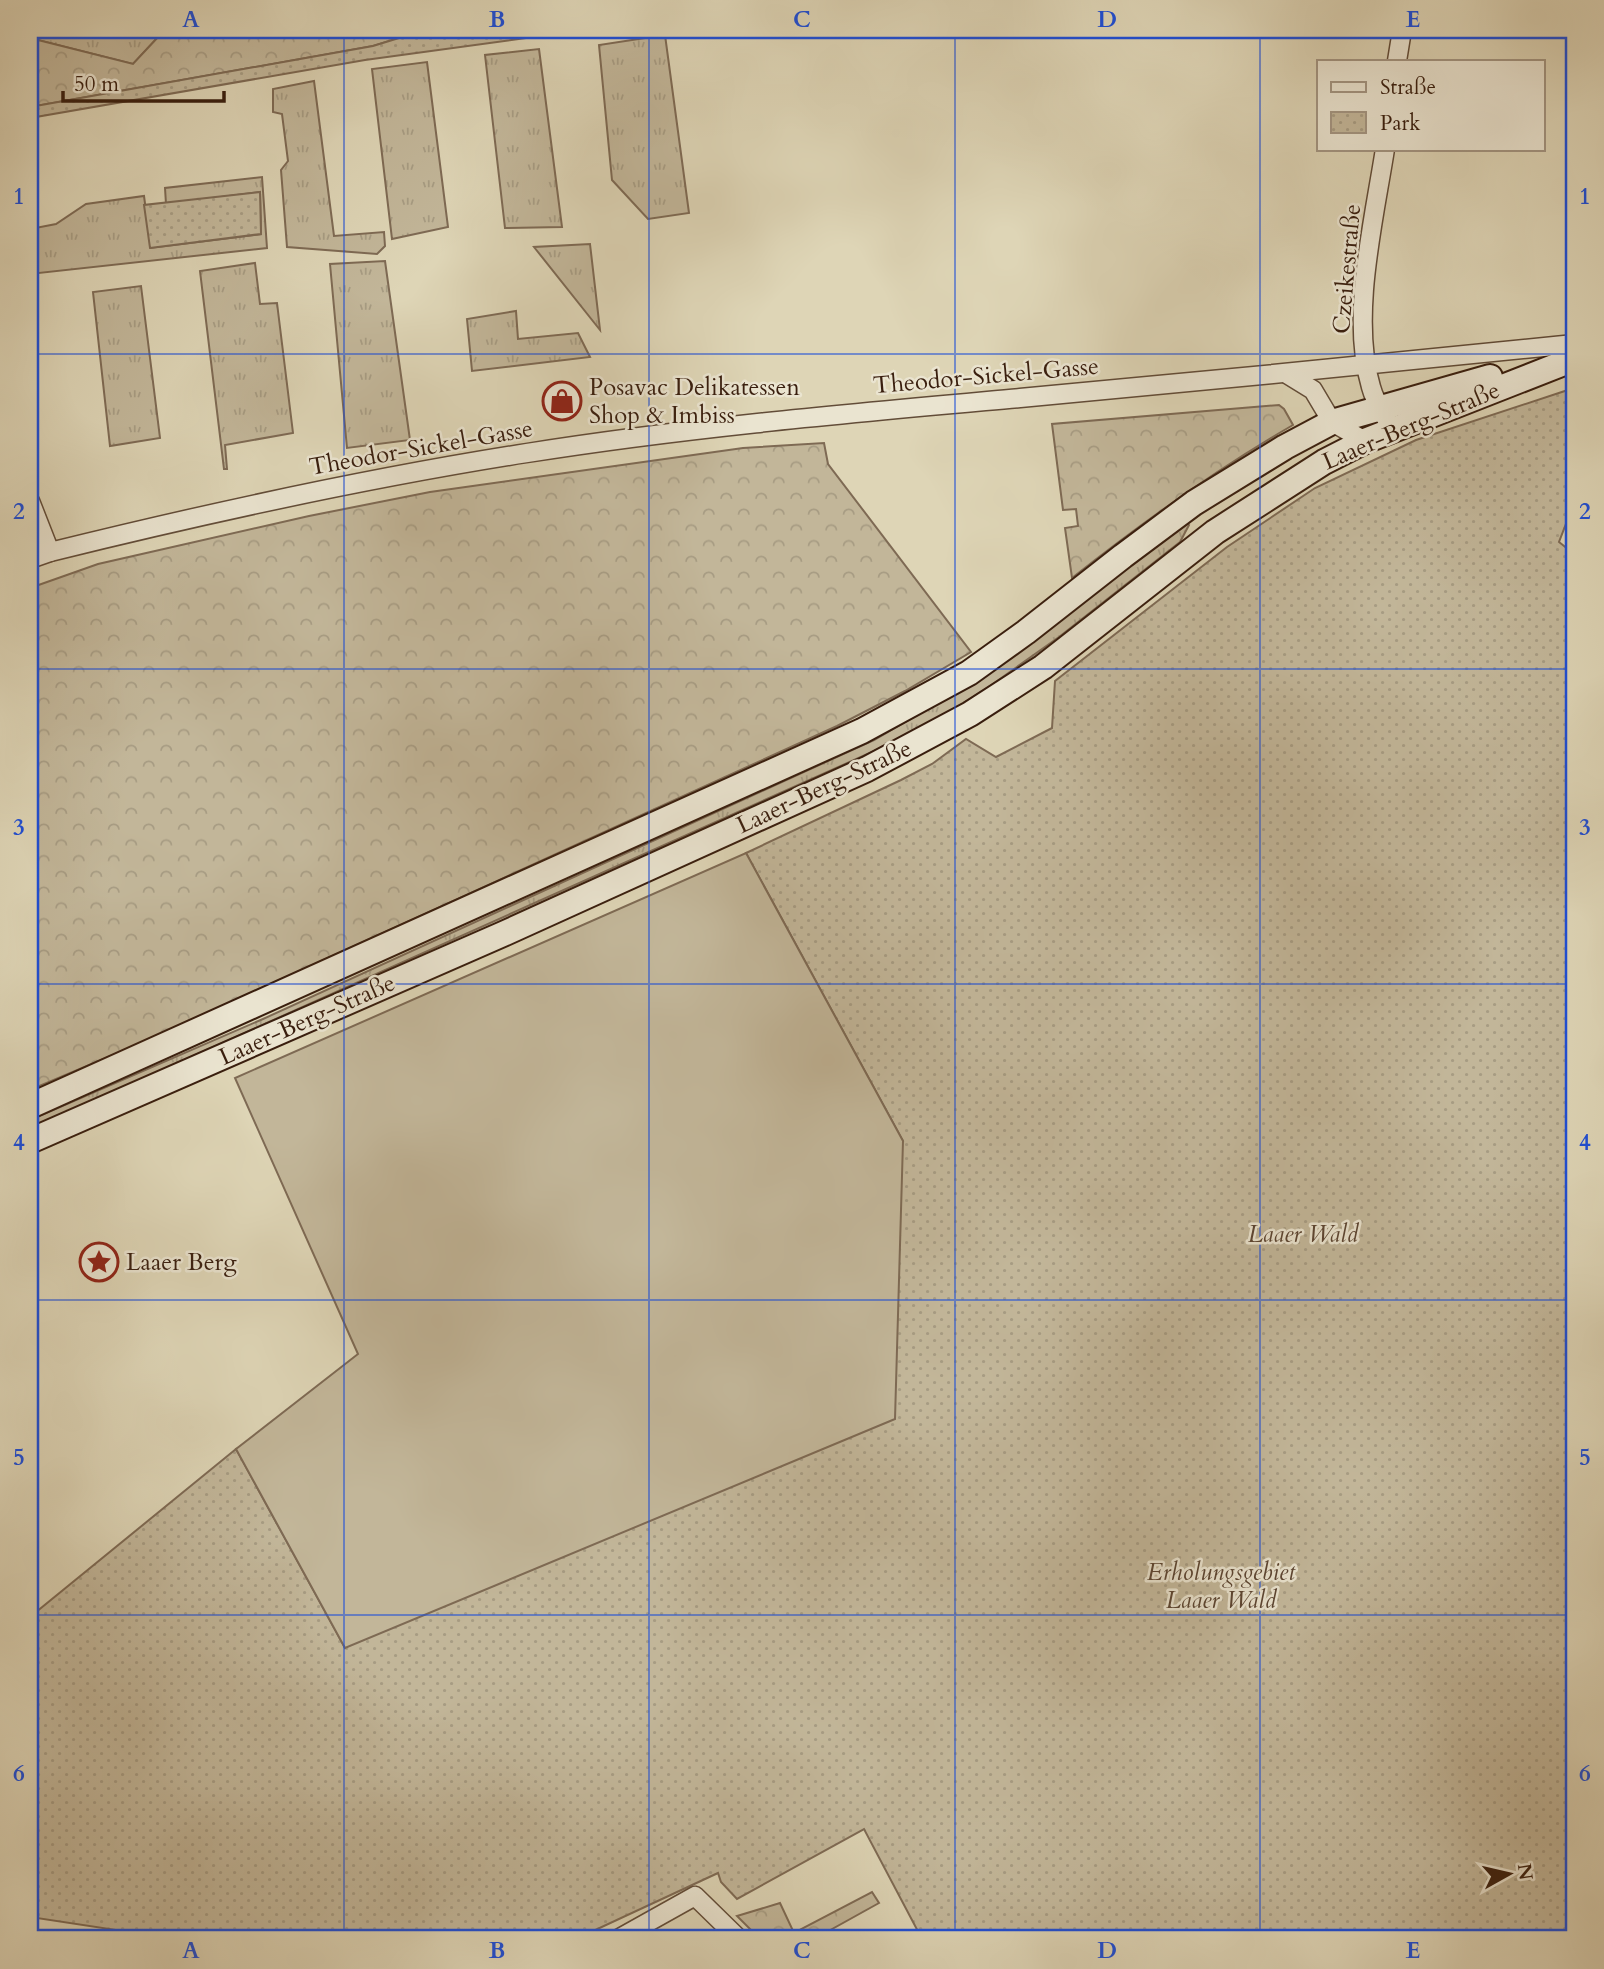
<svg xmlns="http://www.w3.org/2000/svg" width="1604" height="1969" viewBox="0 0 1604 1969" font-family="Cardo,serif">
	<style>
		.grass { fill: url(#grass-tufts); stroke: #7e6a54; stroke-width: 2 }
		.forest { fill: url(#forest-crowns); stroke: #7e6a54; stroke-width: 2 }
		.park { fill: url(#park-dots); stroke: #7e6a54; stroke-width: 2 }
		.pitch { fill: #c2b699; stroke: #7e6a54; stroke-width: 2 }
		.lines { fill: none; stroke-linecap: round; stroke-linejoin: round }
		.street-casing { stroke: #624c38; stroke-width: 21 }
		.secondary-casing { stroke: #391e0e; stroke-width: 28 }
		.street { stroke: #eae4d0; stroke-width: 18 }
		.secondary { stroke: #eae4d0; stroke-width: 24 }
		.grid { fill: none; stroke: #1d4ed8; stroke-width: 2; stroke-opacity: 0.55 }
		.labels { text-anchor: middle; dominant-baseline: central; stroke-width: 5; stroke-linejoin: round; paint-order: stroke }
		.street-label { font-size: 24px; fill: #391e0e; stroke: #eae4d0 }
		.poi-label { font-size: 24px; fill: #391e0e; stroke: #eae4d0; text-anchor: start }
		.park-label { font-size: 24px; font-style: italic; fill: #5b4431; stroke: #eae4d0 }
		.neatline { fill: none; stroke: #1d4ed8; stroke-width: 2.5 }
		.grid-label { font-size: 23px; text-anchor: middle; font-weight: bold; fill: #1d4ed8 }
	</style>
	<defs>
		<pattern id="grass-tufts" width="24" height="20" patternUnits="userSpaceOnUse" patternTransform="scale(1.75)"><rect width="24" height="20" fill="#c2b699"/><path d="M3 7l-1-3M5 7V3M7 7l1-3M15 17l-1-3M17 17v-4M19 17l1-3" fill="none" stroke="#a79c83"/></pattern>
		<pattern id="forest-crowns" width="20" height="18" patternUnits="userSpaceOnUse" patternTransform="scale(1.75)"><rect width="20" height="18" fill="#c2b699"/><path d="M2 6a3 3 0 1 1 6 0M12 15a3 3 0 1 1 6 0" fill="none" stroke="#a79c83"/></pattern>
		<pattern id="park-dots" width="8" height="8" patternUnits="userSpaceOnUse" patternTransform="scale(1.75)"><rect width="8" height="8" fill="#c2b699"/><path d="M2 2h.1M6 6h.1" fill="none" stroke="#a79c83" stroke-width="1.8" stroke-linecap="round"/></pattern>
	</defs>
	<rect width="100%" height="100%" fill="#ded5b6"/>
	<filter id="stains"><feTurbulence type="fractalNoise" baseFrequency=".00286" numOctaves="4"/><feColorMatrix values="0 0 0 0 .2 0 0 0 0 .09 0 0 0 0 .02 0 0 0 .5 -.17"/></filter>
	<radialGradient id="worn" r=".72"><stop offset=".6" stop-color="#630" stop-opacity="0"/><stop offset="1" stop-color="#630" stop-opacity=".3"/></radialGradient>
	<g class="grass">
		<path d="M30,30H158L160,35L133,64L30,38Z"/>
		<path d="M665,35L689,213L648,219L612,180L599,45Z"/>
		<path d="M539,49L562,227L505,228L485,55Z"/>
		<path d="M427,62L448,227L392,239L372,69Z"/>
		<path d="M314,81L334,236L384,232L385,246L377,254L287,247L281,170L288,161L282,114L273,112V89Z"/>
		<path d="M262,177L267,248L30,274V229L56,224L86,204L144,196L151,248L261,234L260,192L166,204L165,188Z"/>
		<path d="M590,244L600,330L534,247Z"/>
		<path d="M385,261L410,440L347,448L330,264Z"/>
		<path d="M255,263L260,304L277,303L293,433L225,445L227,469H224L200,271Z"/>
		<path d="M141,286L160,438L110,446L93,292Z"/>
		<path d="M516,311L518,339L578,333L590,357L472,371L467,319Z"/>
		<path d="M1186,523L1189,525L1180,542L1059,637L990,686L948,713L883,747L30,1129V1120L263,1019L874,740L993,671Z"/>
	</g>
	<g class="forest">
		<path d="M158,30H425L373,46L30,107V38L133,64L160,35Z"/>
		<path d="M1279,405L1284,409L1293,425C1215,470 1143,522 1072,578L1065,528L1078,526L1076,509L1063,510L1052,424Z"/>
		<path d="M824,443L828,464L971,652L905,691L837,726L139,1044L30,1090V588L98,564L309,516L430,492L743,448Z"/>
		<path d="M872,1892L879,1903L814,1939H760L737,1916L780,1903L794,1933Z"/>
	</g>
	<g class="park">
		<path d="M425,30H584L365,60L30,118V107L373,46Z"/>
		<path d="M260,192L261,234L150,248L144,205Z"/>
		<path d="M1574,388V503L1559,542L1574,554V1939H922L864,1829L737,1899L721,1882L718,1873L576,1939H175L30,1917V1617L236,1449L345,1648L903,1141L746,853L901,780L932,764L966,739L996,757L1052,728L1055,681L1227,547L1315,488L1416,440Z"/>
	</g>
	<path class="pitch" d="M746,853L903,1141L895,1419L345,1648L236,1449L358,1354L235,1078Z"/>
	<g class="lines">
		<defs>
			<g id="street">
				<path d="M1397,61L1402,30"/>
				<path d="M1385,149C1374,220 1350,317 1371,387C1375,403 1385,416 1393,430"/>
				<path d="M1287,374L1313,390L1332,422L1365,441"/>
				<path d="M30,501L50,552"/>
				<path d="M30,559L50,552C208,513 367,478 527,453C691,427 855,413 1020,398C1205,381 1389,363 1574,344"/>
				<path d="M618,1939L695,1896L739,1939"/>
			</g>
			<g id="secondary">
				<path d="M30,1106L862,731L969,673L1026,632L1123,556L1194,503L1285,447L1332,422L1490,377"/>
				<path d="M30,1141L503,934L867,769L970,714L1043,667L1215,532L1324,462L1365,441L1574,359"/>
			</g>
		</defs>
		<use href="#street" class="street-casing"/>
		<use href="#secondary" class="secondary-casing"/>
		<use href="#street" class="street"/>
		<use href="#secondary" class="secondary"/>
	</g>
	<path class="grid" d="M344,30V1939M649,30V1939M955,30V1939M1260,30V1939M30,354H1574M30,669H1574M30,984H1574M30,1300H1574M30,1615H1574"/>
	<defs>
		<symbol id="shop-ring" viewBox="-11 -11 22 22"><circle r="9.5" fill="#eae4d0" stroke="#8f2418" stroke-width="1.5"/><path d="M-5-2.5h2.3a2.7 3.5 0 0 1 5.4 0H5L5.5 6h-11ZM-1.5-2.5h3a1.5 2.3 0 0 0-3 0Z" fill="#8f2418"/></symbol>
		<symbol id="sight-ring" viewBox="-11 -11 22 22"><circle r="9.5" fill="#eae4d0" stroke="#8f2418" stroke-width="1.5"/><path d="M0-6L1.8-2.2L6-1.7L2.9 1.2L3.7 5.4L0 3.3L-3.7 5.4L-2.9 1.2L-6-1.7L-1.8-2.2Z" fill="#8f2418"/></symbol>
	</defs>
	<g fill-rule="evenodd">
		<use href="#shop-ring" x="540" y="379" width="44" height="44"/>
		<use href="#sight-ring" x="77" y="1240" width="44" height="44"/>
	</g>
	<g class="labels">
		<g class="street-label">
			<text transform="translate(1347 269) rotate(-85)">Czeikestraße</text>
			<text transform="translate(986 376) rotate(-5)">Theodor-Sickel-Gasse</text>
			<text transform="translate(1411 426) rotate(-23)">Laaer-Berg-Straße</text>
			<text transform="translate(421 448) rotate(-10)">Theodor-Sickel-Gasse</text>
			<text transform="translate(824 787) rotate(-25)">Laaer-Berg-Straße</text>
			<text transform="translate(307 1020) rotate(-24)">Laaer-Berg-Straße</text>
		</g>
		<g class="poi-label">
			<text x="589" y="387">Posavac Delikatessen<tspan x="589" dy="28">Shop &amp; Imbiss</tspan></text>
			<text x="126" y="1262">Laaer Berg</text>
		</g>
		<g class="park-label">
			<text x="1303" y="1234">Laaer Wald</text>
			<text x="1221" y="1572">Erholungsgebiet<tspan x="1221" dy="28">Laaer Wald</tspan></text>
		</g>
	</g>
	<rect width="1604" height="1969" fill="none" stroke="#ded5b6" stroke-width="77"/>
	<rect x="1317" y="60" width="228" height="91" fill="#eae4d0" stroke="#a39582" stroke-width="2"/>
	<rect x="1331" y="82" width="35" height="10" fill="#eae4d0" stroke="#a39582" stroke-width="2"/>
	<text x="1380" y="94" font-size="21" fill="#391e0e">Straße</text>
	<rect x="1331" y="112" width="35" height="21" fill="url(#park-dots)" stroke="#a39582" stroke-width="2"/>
	<text x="1380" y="130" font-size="21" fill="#391e0e">Park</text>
	<g transform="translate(1509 1874) rotate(82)" stroke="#eae4d0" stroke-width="5" paint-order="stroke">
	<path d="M0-5L12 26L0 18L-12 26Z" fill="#391e0e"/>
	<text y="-10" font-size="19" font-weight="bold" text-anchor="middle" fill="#391e0e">N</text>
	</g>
	<path d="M63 91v10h161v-10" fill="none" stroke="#391e0e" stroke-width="3.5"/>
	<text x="74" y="91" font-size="21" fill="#391e0e" stroke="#eae4d0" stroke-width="5" paint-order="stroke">50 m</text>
	<rect x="38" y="38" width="1528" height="1892" class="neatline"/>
	<g class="grid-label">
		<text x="191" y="27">A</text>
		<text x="497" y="27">B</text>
		<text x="802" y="27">C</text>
		<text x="1107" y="27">D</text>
		<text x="1413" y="27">E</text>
		<text x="19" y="204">1</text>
		<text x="1585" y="204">1</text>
		<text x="19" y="519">2</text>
		<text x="1585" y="519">2</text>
		<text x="19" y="835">3</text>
		<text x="1585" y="835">3</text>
		<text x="19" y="1150">4</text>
		<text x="1585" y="1150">4</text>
		<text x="19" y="1465">5</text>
		<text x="1585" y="1465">5</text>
		<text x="19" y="1781">6</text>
		<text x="1585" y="1781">6</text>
		<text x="191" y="1958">A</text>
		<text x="497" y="1958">B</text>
		<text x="802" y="1958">C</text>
		<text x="1107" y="1958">D</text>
		<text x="1413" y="1958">E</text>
	</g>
	<rect width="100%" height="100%" filter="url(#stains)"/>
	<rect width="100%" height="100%" fill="url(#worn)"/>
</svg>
